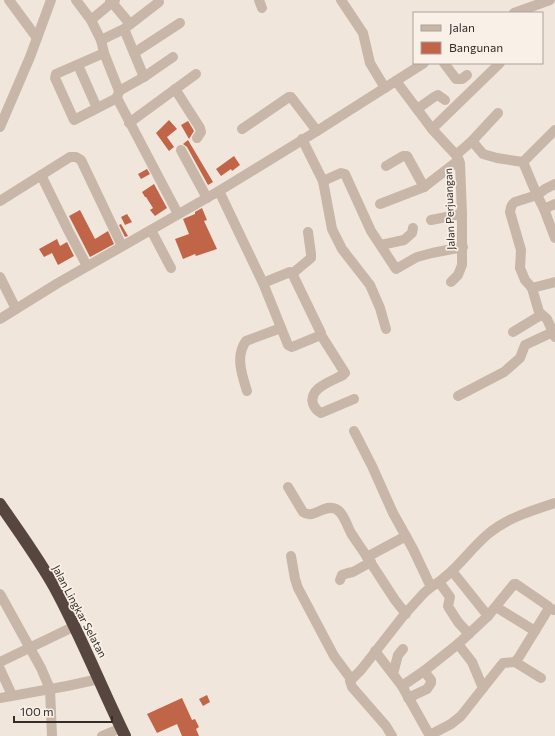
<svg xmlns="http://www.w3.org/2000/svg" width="555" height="736" viewBox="0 0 555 736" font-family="Commissioner,sans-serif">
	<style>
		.building { fill: #c16549 }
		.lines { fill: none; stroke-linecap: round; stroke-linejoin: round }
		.minor { stroke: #c8b6a8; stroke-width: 10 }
		.highway { stroke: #56463f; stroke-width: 12 }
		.labels { text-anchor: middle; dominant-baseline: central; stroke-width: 3.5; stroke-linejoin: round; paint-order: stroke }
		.street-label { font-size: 11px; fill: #352c28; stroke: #f9f1e8 }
	</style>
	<rect width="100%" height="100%" fill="#f1e6db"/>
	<g class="building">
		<path d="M169,120L177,129L167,137L174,147L169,151L156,133Z"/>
		<path d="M188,121L194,131L189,139L181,125Z"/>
		<path d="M188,140L213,182L208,185L187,147L183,144Z"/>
		<path d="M234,156L240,165L232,171L231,169L221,176L216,169Z"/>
		<path d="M147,169L150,174L141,179L138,174Z"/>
		<path d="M154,184L167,208L155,216L150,210L153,208L146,197H145L142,192Z"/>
		<path d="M202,208L207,220L204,221L217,249L196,256L195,254L183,259L175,239L189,234L183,219L195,214V212Z"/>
		<path d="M80,210L95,239L108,231L114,244L90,257L69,216Z"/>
		<path d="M127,214L132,222L125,225L121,217Z"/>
		<path d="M121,224L128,236L125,237L119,225Z"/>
		<path d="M57,239L60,246L67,242L74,256L58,265L52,253L44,257L39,249Z"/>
		<path d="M207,695L210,702L203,706L199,699Z"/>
		<path d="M182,698L192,720L195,719L199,727L196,729L199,736H182L177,724L157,733L147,714Z"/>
	</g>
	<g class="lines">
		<g class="minor">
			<path d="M9,0L37,38"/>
			<path d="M76,0L91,20L101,40"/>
			<path d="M110,0L130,24"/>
			<path d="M259,0L262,8"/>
			<path d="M341,0L363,33L370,63L385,88"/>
			<path d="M159,2L124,29L101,40L104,53L119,91L117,98L178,214"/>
			<path d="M514,13L550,0"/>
			<path d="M91,20L115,0"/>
			<path d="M124,29L144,77"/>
			<path d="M104,53L56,74L55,78L74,120L117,98"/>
			<path d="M134,53L180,23"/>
			<path d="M444,63L456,79H462L467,75"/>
			<path d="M78,65L97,108"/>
			<path d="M396,81L432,129L456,155L460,163L462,214V265L458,275L451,282"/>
			<path d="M175,89L200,128L201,132L197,138"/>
			<path d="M119,91L144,77L173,57"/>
			<path d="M417,109L434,97L438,95L445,100"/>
			<path d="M129,123L196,74"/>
			<path d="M0,127L30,57L51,0"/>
			<path d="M242,129L289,97H291L317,131"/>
			<path d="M432,129L500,63"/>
			<path d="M302,139L323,181L332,229L342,249L370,285L380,308L386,329"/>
			<path d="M472,141L483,154L497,158L523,162L555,130"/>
			<path d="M181,150L207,198"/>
			<path d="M456,155L472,141L498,113"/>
			<path d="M523,162L537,195L515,202C511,205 511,207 510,212L521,250L520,268L525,280L532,288L539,312L547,319L555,337"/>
			<path d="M386,166L403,156H407L424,187"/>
			<path d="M41,175L68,230L87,266"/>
			<path d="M323,181L341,173L345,174L371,231L396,269L417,257L432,253L463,247"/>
			<path d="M555,184L545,189L537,195L544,209L555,238"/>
			<path d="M219,191L263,283L288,345L292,347L321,335V333L292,273L290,272L263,283"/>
			<path d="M0,201L70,157H76L81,160L122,246"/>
			<path d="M380,204L424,187L459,160"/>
			<path d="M544,209L555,204"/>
			<path d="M431,220L462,214"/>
			<path d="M151,230L171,268"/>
			<path d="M381,245L404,240L412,233L413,228"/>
			<path d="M293,273L311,258V254L308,232"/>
			<path d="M0,277L16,309"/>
			<path d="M532,288L555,282"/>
			<path d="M0,319L58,283L219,191L317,131L424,63"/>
			<path d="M513,332L541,315"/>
			<path d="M321,335L345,373L343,375C332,381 308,388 313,404C315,409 317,411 321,413L354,399"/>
			<path d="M247,391C242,375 235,356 246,341L281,328"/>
			<path d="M458,396L504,372L520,358L525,345L555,331"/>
			<path d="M354,431L372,466L393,513L413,549L431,587L424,593L404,615L361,670L350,681L352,687L386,726L392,736"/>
			<path d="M288,487L303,512C314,520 324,503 336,509C344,513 347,526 351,533C356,541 362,549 367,557"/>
			<path d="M291,556L295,579L298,588L334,656L351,679"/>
			<path d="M340,580L342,575L348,573L353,572L371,562"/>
			<path d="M439,582L450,597L448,606L449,608L458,622L469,634"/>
			<path d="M431,587C454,574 468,551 488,534C507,518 531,511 555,503"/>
			<path d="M0,594L41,668L50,689L52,736"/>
			<path d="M496,607L535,631"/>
			<path d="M406,614L395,600L367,557L406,536"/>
			<path d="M488,616L514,584H516L548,606L549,608L554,610"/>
			<path d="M375,651L402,686L430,736"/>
			<path d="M0,662L75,626"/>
			<path d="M515,662L541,678"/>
			<path d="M0,669L12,695"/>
			<path d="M393,674L398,655L403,649"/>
			<path d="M402,686L424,671L458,644"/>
			<path d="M483,688L503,663L515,662L519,657L549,608"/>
			<path d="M0,698L67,686L99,679"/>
			<path d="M408,698L427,689L431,683V680L424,671"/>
			<path d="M430,735L451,724L461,716L483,688L472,662L458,644L488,616L452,571"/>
			<path d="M102,736L121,728"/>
		</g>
		<path class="highway" d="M0,504C19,532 39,559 55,588C81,636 101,687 125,736"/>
	</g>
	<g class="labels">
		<g class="street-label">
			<text transform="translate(449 209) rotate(-92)">Jalan Perjuangan</text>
			<text transform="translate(80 611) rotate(62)">Jalan Lingkar Selatan</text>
		</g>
	</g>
	<rect x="413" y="12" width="130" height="52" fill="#f9f1e8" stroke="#aba29b"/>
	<rect x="421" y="25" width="20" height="6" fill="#c8b6a8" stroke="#aba29b"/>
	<text x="449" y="32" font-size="12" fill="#352c28">Jalan</text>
	<rect x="421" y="42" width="20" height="12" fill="#c16549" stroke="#aba29b"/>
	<text x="449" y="52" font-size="12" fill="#352c28">Bangunan</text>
	<path d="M14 716v6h98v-6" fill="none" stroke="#352c28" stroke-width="2"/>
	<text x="20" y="716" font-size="12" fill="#352c28" stroke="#f9f1e8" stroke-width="3" paint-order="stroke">100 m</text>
</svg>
